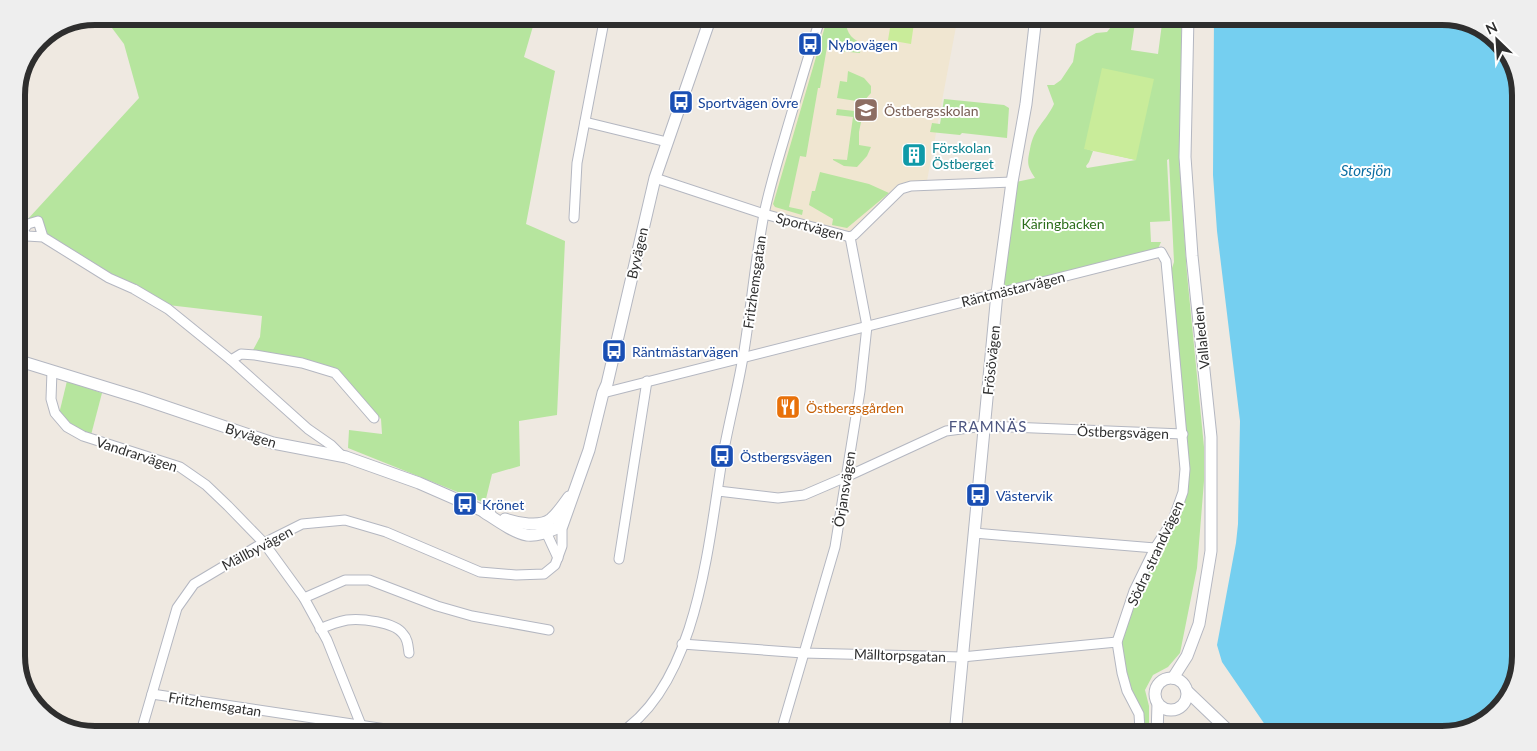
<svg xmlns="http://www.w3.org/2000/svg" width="1537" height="751" viewBox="0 0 1537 751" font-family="Lato,sans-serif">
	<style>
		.education { fill: #f0e6d1 }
		.green { fill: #b6e59e; fill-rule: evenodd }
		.pitch { fill: #c9ec9a }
		.water { fill: #75cff0 }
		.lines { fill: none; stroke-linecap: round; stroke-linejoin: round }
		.street-casing { stroke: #b4b7c1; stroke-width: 11 }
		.secondary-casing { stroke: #b4b7c1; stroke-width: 13 }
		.street { stroke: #fff; stroke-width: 9 }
		.secondary { stroke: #fff; stroke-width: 11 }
		.labels { text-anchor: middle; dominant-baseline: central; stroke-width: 4; stroke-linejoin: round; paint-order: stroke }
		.transit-label { font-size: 14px; fill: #164399; stroke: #fff; text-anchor: start }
		.education-label { font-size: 14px; fill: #785e54; stroke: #fff; text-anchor: start }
		.culture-label { font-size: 14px; fill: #0d838f; stroke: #fff; text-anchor: start }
		.park-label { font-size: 14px; fill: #2c6e1b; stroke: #fff }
		.street-label { font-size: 14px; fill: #2e2e2e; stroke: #fff }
		.food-label { font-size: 14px; fill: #c56008; stroke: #fff; text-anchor: start }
		.water-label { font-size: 15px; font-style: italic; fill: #0d6fa3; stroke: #fff }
		.neighbourhood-label { font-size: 15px; letter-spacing: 1px; fill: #4d5680; stroke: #fff }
		.rim { fill: none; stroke: #2e2e2e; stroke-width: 6 }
	</style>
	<rect width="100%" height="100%" fill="#efe9e1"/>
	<path class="education" d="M821,16H958L926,186L901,189L854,235L764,214Z"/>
	<g class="green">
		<path d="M107,16H536L524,57L555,71L526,224L565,241L557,415L519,421L520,466L492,474L485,503L348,448L349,430L382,434L381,419C375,412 369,409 360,408L328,372L254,357L253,350L260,337L262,316L168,305L110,277L45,235L40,220H27L139,98L124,44L112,28Z"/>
		<path d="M828,16H847C844,29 850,39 862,43L860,53L838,51V49L827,47L820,88H818L806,157L800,156L789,207L803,210L802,215L775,207L773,204L774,201Z"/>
		<path d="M1114,16H1136L1131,50L1158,54L1163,16H1182L1179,158L1187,274L1204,447V481L1197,568L1180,653L1168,667L1153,675L1145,690L1149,706V735L1145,734L1127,682L1121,642L1129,617L1150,565L1172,531L1182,511L1186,489L1171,271L1174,262L1169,159L1167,160L1170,221L1150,222L1151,242H1161L1157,251L1001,290L1016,182L1035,178C1027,166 1027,163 1030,149C1034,127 1045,123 1054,104L1047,85H1054L1061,80L1073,62L1076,44L1096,33L1107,32L1111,27L1115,19ZM1084,148L1136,160L1087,168L1086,166L1089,162L1093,151Z"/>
		<path d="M848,71L864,78L871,86V93L863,102L837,98L840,81L847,82Z"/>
		<path d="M944,99L1004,105L1009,108L1007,138L962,133L960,135L930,132L932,123L940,124Z"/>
		<path d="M837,109L863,112L859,132V145L871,147L867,156L857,167L844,166L833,160V159L847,160L853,117L836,115Z"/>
		<path d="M820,172L869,184L889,193L847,228L832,225L833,219L809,205L812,191H815Z"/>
		<path d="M67,381L102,393L91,435L73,427L59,414Z"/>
	</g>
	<g class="pitch">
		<path d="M892,16H915L911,44L888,40Z"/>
		<path d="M1102,68L1154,79L1136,160L1084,149Z"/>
	</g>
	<path class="water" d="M1214,16H1442L1477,24L1508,52L1521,90V656L1513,691L1485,722L1442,735H1272L1222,662L1217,645L1236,543L1238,524L1240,421L1217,231L1213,175Z"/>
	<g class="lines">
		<defs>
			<g id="street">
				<path d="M1158,20L1159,16"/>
				<path d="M585,122L667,142"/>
				<path d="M655,178L764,214L850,237L854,235L901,189L911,186L1012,182"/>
				<path d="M574,218L577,163L605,16"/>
				<path d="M43,237L27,236L23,230L28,224L38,221L43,237L109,278L134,289L168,309L231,360L308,429L331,445L341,455"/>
				<path d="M231,360L241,354L255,355L302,363L335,373L374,418"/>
				<path d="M52,371L51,399L55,413L67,427L83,436L180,467L206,485L228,506L264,543L304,598L327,640L365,735"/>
				<path d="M603,393L1161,252L1166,261L1185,469L1183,492L1173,520L1155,548L1134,591L1117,642L1122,673L1127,691L1139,714L1140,730"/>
				<path d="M718,491L778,498L804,495L846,477L946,431L984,426L1183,434"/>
				<path d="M546,528V532L558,558"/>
				<path d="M974,533L1155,548"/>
				<path d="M619,559L647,381"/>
				<path d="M304,598L345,580H369L437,606L472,616L549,630"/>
				<path d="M320,629C329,625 337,622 347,620C360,618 395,622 403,634C408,639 408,646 409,653"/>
				<path d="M682,644L803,653L962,657L1117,642"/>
				<path d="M152,694L426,735"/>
				<path d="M140,735L177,608L194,584L256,547L302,524L345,520L386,532L480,572L516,575L544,574L555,565L562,546V526L558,523"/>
				<path d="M617,735C696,687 708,548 721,466C727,429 737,393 743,357C751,310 755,261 764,214C770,185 779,157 787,129C798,92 809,54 821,16"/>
				<path d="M780,735L835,547L860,391L867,326L850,237"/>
			</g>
			<g id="secondary">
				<path d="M16,362H23L140,398L273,443L346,457L419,483L490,514"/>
				<path d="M484,512C495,519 514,533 527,535C537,537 552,530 562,526L589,450L603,393L607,384L655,178L709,22L736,16"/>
				<path d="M505,519C517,523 540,528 551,519C558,513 564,504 569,497"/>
				<circle cx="1171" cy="694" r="16"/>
				<path d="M1173,678L1187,656L1199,624L1211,551V437L1192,256L1185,157L1188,16"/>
				<path d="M1188,692L1233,735"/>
				<path d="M955,735L997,293L1012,182L1026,104L1036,16"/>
				<path d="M1157,735L1158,704"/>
			</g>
		</defs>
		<use href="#street" class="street-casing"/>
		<use href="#secondary" class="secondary-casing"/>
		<use href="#street" class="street"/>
		<use href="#secondary" class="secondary"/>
	</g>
	<defs>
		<symbol id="bus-square" viewBox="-11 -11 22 22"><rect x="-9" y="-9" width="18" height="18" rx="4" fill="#1a4fb4" stroke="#fff"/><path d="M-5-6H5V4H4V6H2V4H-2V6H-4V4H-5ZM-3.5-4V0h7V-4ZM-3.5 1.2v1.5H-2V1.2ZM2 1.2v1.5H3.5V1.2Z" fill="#fff"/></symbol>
		<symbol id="school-square" viewBox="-11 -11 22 22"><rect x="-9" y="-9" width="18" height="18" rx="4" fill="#8d6e63" stroke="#fff"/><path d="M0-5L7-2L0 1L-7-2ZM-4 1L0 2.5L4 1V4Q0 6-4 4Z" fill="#fff"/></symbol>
		<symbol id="building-square" viewBox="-11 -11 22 22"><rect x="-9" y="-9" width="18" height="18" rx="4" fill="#0f9aa8" stroke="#fff"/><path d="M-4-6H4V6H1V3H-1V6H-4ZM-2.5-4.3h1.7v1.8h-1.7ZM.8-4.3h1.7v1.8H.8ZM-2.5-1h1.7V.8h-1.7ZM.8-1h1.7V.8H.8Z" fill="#fff"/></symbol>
		<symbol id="restaurant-square" viewBox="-11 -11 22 22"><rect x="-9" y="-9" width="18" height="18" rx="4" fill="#e8710a" stroke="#fff"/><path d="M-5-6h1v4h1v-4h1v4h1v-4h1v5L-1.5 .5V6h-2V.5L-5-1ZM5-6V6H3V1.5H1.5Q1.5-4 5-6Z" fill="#fff"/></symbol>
	</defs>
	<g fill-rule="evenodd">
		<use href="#bus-square" x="796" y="30" width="28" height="28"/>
		<use href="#bus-square" x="667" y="88" width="28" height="28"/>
		<use href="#school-square" x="852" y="96" width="28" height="28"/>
		<use href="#building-square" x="900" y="141" width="28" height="28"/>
		<use href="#bus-square" x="600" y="337" width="28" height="28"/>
		<use href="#restaurant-square" x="774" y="393" width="28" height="28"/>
		<use href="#bus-square" x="708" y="442" width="28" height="28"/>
		<use href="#bus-square" x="964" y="481" width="28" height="28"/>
		<use href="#bus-square" x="451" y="490" width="28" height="28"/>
	</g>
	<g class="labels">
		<g class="transit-label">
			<text x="828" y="44">Nybovägen</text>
			<text x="698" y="102">Sportvägen övre</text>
			<text x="632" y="351">Räntmästarvägen</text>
			<text x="740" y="456">Östbergsvägen</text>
			<text x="996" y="495">Västervik</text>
			<text x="482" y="504">Krönet</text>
		</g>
		<g class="education-label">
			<text x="884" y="110">Östbergsskolan</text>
		</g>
		<g class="culture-label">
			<text x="932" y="147">Förskolan<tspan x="932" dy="16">Östberget</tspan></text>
		</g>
		<g class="park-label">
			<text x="1063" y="223">Käringbacken</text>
		</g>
		<g class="street-label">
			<text transform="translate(810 226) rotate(15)">Sportvägen</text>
			<text transform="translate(637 253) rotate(-77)">Byvägen</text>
			<text transform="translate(754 282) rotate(-82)">Fritzhemsgatan</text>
			<text transform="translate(1013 289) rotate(-14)">Räntmästarvägen</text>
			<text transform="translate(1201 338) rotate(-96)">Vallaleden</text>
			<text transform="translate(991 360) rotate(-84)">Frösövägen</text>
			<text transform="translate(1123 432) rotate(2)">Östbergsvägen</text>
			<text transform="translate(251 435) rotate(17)">Byvägen</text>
			<text transform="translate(137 454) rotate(18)">Vandrarvägen</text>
			<text transform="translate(844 489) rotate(-81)">Örjansvägen</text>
			<text transform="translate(257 548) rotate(-28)">Mällbyvägen</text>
			<text transform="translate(1155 553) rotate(-65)">Södra strandvägen</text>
			<text transform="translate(900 655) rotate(2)">Mälltorpsgatan</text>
			<text transform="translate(215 704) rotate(9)">Fritzhemsgatan</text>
		</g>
		<g class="food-label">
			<text x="806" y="407">Östbergsgården</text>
		</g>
		<g class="water-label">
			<text x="1366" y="170">Storsjön</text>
		</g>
		<g class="neighbourhood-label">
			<text x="988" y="426">FRAMNÄS</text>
		</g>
	</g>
	<path d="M0 0H1537V751H0ZM95 25H1442A70 70 0 0 1 1512 95V656A70 70 0 0 1 1442 726H95A70 70 0 0 1 25 656V95A70 70 0 0 1 95 25Z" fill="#eee" fill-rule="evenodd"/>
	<path class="rim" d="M95 25H1442A70 70 0 0 1 1512 95V656A70 70 0 0 1 1442 726H95A70 70 0 0 1 25 656V95A70 70 0 0 1 95 25Z"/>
	<g transform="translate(1497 40) rotate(335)" stroke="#ffffff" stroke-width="4" paint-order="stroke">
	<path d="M0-4L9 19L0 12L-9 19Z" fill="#2e2e2e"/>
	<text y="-8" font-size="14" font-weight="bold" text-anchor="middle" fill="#2e2e2e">N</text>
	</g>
</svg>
